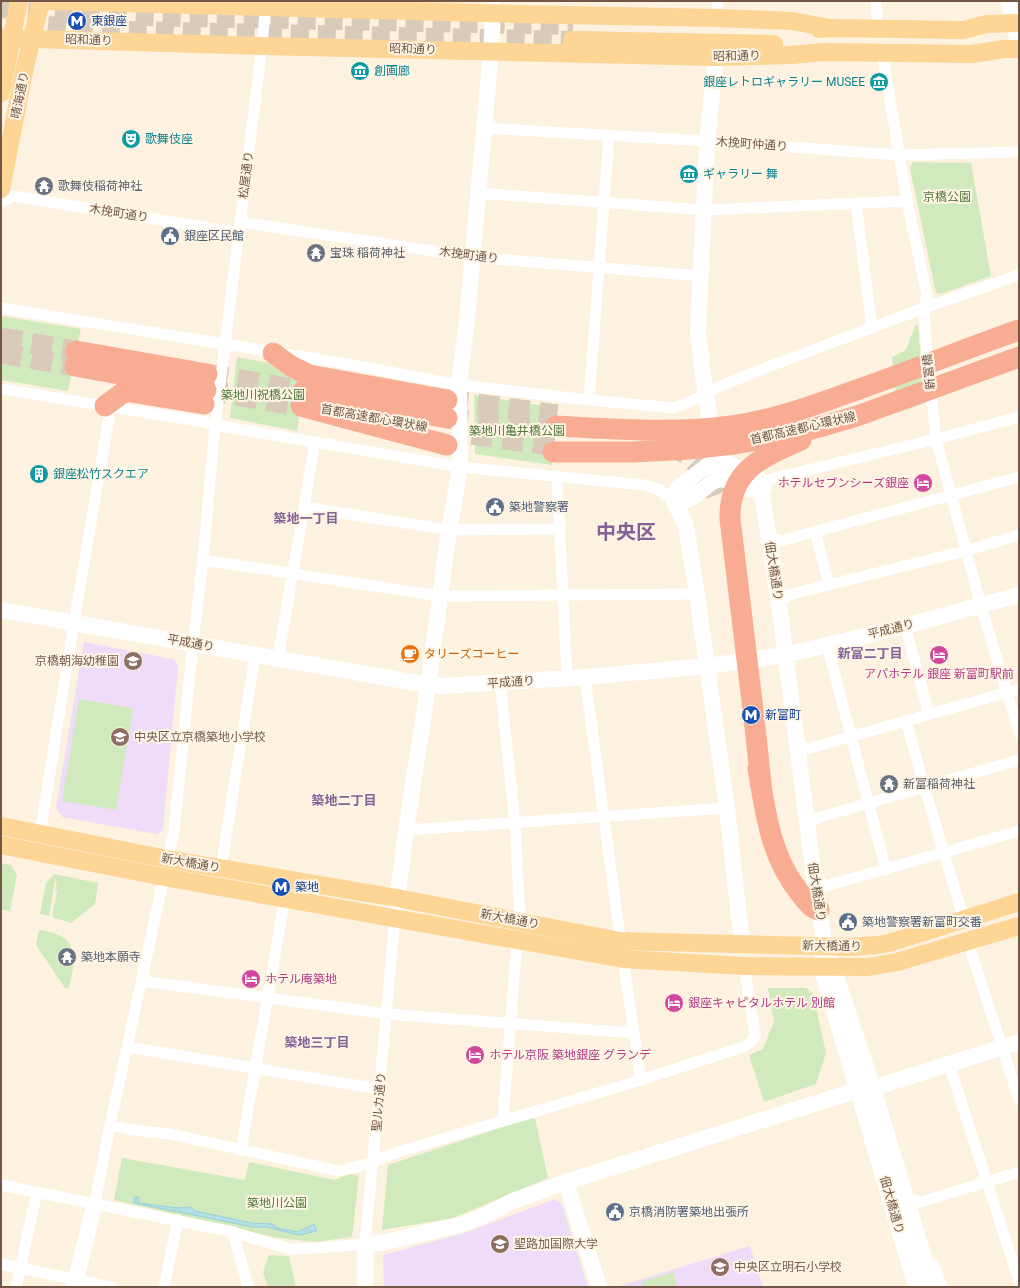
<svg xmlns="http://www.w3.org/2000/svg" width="1020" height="1288" viewBox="0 0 1020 1288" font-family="Roboto,'Noto Sans JP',sans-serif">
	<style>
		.education { fill: #eedcf8 }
		.green { fill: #d0eabe }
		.water { fill: #b4dfe6; stroke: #9acfd8 }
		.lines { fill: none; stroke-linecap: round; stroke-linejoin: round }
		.primary-tunnel { stroke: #dacab9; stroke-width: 18; stroke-dasharray: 18 9; stroke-linecap: butt }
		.highway-tunnel { stroke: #dacab9; stroke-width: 21; stroke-dasharray: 21 10; stroke-linecap: butt }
		.street { stroke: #fff; stroke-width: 11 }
		.secondary { stroke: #fff; stroke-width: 16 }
		.primary { stroke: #fdd595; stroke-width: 18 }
		.highway { stroke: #f9ac94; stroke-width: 21 }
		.labels { text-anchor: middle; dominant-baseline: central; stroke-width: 4; stroke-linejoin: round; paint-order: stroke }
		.transit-label { font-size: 12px; fill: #164399; stroke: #fff5e5; text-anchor: start }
		.street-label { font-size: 12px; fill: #735646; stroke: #fff5e5 }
		.culture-label { font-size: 12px; fill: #0d838f; stroke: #fff5e5; text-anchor: start }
		.worship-label { font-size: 12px; fill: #5b616d; stroke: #fff5e5; text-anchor: start }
		.park-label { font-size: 12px; fill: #51793e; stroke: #fff5e5 }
		.service-label { font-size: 12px; fill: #4e5e75; stroke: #fff5e5; text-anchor: start }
		.hotel-label { font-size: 12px; fill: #b23c85; stroke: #fff5e5; text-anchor: start }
		.food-label { font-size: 12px; fill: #c56008; stroke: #fff5e5; text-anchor: start }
		.education-label { font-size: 12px; fill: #785e54; stroke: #fff5e5; text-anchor: start }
		.neighbourhood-label { font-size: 13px; font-weight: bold; fill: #846297; stroke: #fff5e5 }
		.town-label { font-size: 20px; font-weight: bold; fill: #846297; stroke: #fff5e5 }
	</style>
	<rect width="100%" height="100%" fill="#fdf1df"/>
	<g class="education">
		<path d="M84,642L173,659L178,666L163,830L157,834L62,817L56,808Z"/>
		<path d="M555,1199L562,1204L588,1287H384L383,1255L468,1232Z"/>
		<path d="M750,1246L763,1287H616Z"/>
	</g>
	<g class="green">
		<path d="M913,162L971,163L991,276L941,294L936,293L910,168Z"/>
		<path d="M1,316L81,329L68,391L1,380Z"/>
		<path d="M918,325L925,403L898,413L892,357L906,350L915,326Z"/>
		<path d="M237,357L268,363L289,377L304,382L297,431L230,418Z"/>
		<path d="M474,395L558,408L552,465L475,454Z"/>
		<path d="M79,699L133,708L116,810L62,801Z"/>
		<path d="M1,863L11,865L17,875L10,911L1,910Z"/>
		<path d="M54,874L98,883L95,904L71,923L52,917L57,891L55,890L57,881H55L49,916L40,914L46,883Z"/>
		<path d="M39,930C46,931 52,932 58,935C81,944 73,970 69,988H65L36,945Z"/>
		<path d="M768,988H806L813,994L826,1053L816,1084L764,1102L749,1055L763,1049L774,1022Z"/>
		<path d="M535,1118L548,1178L453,1218L382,1230L388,1165L509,1125Z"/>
		<path d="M122,1158L245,1180L249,1162L334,1180L350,1174L359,1176L352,1237L315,1242L278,1238L114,1200Z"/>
		<path d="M269,1255L289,1256L296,1287H268L263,1272Z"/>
		<path d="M673,1272L677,1287H643L642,1282Z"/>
	</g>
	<path class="water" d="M135,1197H138L139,1203L178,1208L191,1207L195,1211L252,1223L273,1224L277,1228L298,1232L314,1224L317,1231L298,1235L267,1227H253L134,1203Z"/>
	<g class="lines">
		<g class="primary-tunnel">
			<path d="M1,9L90,16L573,26"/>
			<path d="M48,25L89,29L572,40"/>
		</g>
		<g class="highway-tunnel">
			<path d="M1,338L76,351"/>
			<path d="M1,353L75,366"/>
			<path d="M207,374L303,391"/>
			<path d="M206,390L301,406"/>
			<path d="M447,400L557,415"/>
			<path d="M447,418L486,423L544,425"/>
			<path d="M472,434L554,446"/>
			<path d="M668,445C691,452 707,473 716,495"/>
		</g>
		<g class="street">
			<path d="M876,1L878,28"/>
			<path d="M493,14L494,1"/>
			<path d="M717,18L718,1"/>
			<path d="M882,52L907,201L927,295L924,308L926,342L936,439L981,606L1019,733"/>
			<path d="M484,128L707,141L898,155L1019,152"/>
			<path d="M478,193L705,210L907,201"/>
			<path d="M1,202L13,196L239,233"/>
			<path d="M856,203L872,328"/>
			<path d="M240,222L472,257L700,276"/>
			<path d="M1,308L342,363L459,385L589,400L674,408L706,395L718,387L773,365L924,308L1019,275"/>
			<path d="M1,389L205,422L215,425L460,467L644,485L660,490L674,502"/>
			<path d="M589,400L609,136"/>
			<path d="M557,476L567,678"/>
			<path d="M764,487L768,481L775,478L936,439L1019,417"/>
			<path d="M304,507L449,530L560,529"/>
			<path d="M815,531L829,585"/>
			<path d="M768,534L780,541L1019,477"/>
			<path d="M203,560L440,596L697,594"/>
			<path d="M779,604L788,595L965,551L1019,535"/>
			<path d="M905,626L929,714"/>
			<path d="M827,645L886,870"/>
			<path d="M278,659L315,442"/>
			<path d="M585,677L623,959L641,1080"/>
			<path d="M500,682L515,823L520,921"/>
			<path d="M906,721L924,786L964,920"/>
			<path d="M797,743L807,749L1019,689"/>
			<path d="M807,827L817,818L1019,760"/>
			<path d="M406,830L727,808"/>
			<path d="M40,834L74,622L109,418L105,406"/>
			<path d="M221,868L255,655"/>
			<path d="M814,877L826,886L1019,831"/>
			<path d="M968,942L1019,1100"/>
			<path d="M142,981L387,1014L634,1033"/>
			<path d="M128,1047L379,1089"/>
			<path d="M949,1064L1019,1281"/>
			<path d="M503,1121L517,940"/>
			<path d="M110,1125L132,1130L170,1134L339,1171L363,1165L398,1152L641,1080L743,1047L752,1041L755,1034L744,966"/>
			<path d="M241,1150L285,898"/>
			<path d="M1,1185L233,1232L289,1249L320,1248L365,1244L395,917"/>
			<path d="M907,1198L921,1202L1019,1172"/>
			<path d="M95,1203L110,1125L174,831L193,643L203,560L215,425L262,46L266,1"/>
			<path d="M233,1232L248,1287"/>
			<path d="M1,1264L111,1287"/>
			<path d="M934,1265L942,1287"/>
			<path d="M16,1287L37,1192"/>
			<path d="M164,1287L178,1220"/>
		</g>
		<g class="secondary">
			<path d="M1008,1L1019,46"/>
			<path d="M716,459L756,475C762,481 764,485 762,494L779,604L814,877L825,946L821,967L916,1287"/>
			<path d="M716,459L678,488L675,494L674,502L686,525L697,594L727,808L742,944"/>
			<path d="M714,481L718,474V470L704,383L698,332L707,141L716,57"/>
			<path d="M674,502C691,503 701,490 714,481C728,475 738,488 751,489C755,490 760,488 764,487"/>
			<path d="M1,610L411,682L444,686L585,677L707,666L786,655L905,626L1019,595"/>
			<path d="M395,917L406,830L425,707L449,530L460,467L459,385L467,319L491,52L493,14"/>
			<path d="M829,955L873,1088L933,1287"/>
			<path d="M873,1088L1019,1042"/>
			<path d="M566,1182L599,1287"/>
			<path d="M74,1287L95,1203"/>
			<path d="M365,1287V1244L381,1243L459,1225L482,1217L513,1201L566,1182L858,1090"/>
		</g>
		<g class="primary">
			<path d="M49,1L516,14L717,18L792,21L830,28"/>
			<path d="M819,29L830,28L963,30L987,24L1019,23"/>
			<path d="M1,38L262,46L716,57L791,55L824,52L972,54L1004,49H1019"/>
			<path d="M572,40L774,44"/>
			<path d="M1,93L19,1"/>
			<path d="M1,189L25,67L41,1"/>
			<path d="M1,826L167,859L397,898L620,941L850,947L878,945L889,943L1019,902"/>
			<path d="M1,845L164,877L623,959L744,966L868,967L897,962L1019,926"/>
		</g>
		<g class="highway">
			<path d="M76,351L207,374"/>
			<path d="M273,353L291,366L309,375L447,400"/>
			<path d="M75,366L206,390"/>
			<path d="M303,391L447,418"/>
			<path d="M105,406L124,392H131L204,404"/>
			<path d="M301,406L447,445"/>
			<path d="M556,426C613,429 675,434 732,426C772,420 810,407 848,393C906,373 962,350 1019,330"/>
			<path d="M553,452H633L689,449L734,444L791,434L823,426L857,416L1019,357"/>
			<path d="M758,769C766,814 770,855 799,892C805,899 810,908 819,910"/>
			<path d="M761,783L754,718L730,519C729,470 762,457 801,440"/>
		</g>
	</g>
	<defs>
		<symbol id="metro-disc" viewBox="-11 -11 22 22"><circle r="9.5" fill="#1a4fb4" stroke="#fff5e5"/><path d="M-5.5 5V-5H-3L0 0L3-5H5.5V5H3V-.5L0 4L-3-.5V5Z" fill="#fff"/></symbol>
		<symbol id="museum-disc" viewBox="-11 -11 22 22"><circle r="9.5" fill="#0f9aa8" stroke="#fff5e5"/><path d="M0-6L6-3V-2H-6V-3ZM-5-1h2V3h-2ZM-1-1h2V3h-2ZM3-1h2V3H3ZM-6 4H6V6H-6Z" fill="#fff"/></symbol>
		<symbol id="theatre-disc" viewBox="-11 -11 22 22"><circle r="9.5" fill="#0f9aa8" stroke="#fff5e5"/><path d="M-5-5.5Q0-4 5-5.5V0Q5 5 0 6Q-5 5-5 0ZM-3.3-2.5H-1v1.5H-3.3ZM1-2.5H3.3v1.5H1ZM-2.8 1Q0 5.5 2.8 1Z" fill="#fff"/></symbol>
		<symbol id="temple-disc" viewBox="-11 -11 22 22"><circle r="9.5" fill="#6b7280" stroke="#fff5e5"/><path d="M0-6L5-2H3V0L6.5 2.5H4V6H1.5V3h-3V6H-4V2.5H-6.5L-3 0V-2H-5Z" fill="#fff"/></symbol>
		<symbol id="civic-disc" viewBox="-11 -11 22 22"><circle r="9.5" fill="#5c6f8a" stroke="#fff5e5"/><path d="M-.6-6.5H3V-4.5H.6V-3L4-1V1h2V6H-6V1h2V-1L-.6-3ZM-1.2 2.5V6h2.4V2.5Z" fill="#fff"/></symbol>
		<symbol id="building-disc" viewBox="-11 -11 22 22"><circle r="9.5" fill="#0f9aa8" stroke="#fff5e5"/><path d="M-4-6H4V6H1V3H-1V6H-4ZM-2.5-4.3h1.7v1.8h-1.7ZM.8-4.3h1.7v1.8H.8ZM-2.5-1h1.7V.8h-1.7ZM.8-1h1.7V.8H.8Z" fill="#fff"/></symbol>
		<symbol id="hotel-disc" viewBox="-11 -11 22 22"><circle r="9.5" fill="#d1479c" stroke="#fff5e5"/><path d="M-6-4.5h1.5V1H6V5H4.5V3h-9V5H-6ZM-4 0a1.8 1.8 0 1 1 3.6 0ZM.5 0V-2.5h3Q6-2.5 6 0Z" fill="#fff"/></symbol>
		<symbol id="cafe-disc" viewBox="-11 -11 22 22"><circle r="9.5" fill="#e8710a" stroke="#fff5e5"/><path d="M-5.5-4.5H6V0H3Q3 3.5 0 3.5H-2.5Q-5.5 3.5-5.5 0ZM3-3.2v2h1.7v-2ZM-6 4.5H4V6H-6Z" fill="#fff"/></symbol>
		<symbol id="school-disc" viewBox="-11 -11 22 22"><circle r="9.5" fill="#8d6e63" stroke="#fff5e5"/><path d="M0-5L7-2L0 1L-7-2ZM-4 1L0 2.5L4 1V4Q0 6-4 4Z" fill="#fff"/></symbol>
		<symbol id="university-disc" viewBox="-11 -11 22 22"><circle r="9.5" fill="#8d6e63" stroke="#fff5e5"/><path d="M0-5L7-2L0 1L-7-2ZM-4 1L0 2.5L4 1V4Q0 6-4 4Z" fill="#fff"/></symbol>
	</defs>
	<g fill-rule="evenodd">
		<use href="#metro-disc" x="66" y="10" width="22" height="22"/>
		<use href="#museum-disc" x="349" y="60" width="22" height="22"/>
		<use href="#museum-disc" x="868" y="71" width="22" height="22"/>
		<use href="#theatre-disc" x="120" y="128" width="22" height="22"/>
		<use href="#museum-disc" x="678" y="163" width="22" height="22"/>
		<use href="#temple-disc" x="33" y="175" width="22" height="22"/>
		<use href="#civic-disc" x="159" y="225" width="22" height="22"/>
		<use href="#temple-disc" x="305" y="242" width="22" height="22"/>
		<use href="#building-disc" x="28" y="463" width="22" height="22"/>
		<use href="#hotel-disc" x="912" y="472" width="22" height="22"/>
		<use href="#civic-disc" x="484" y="496" width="22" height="22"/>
		<use href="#cafe-disc" x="399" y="643" width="22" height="22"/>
		<use href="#hotel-disc" x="928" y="644" width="22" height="22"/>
		<use href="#school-disc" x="122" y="650" width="22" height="22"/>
		<use href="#metro-disc" x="740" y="704" width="22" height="22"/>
		<use href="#school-disc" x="109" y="726" width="22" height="22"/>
		<use href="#temple-disc" x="878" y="773" width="22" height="22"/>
		<use href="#metro-disc" x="270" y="876" width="22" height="22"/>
		<use href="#civic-disc" x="837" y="911" width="22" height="22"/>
		<use href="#temple-disc" x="56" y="946" width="22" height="22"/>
		<use href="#hotel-disc" x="240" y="968" width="22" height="22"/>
		<use href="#hotel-disc" x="663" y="992" width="22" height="22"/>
		<use href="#hotel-disc" x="464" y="1044" width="22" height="22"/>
		<use href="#civic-disc" x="604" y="1201" width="22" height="22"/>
		<use href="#university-disc" x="489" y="1233" width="22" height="22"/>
		<use href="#school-disc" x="709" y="1256" width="22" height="22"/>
	</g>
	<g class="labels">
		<g class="transit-label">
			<text x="91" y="21">東銀座</text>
			<text x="765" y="715">新富町</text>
			<text x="295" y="887">築地</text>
		</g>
		<g class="street-label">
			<text transform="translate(89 40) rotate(2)">昭和通り</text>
			<text transform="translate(413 49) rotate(2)">昭和通り</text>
			<text transform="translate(737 56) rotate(-1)">昭和通り</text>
			<text transform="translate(20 95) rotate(-79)">晴海通り</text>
			<text transform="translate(752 144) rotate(4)">木挽町仲通り</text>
			<text transform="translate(246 175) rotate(-83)">松屋通り</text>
			<text transform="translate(119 213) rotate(9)">木挽町通り</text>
			<text transform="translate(469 255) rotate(7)">木挽町通り</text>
			<text transform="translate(929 372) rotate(-96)">新富橋</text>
			<text transform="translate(374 418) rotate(10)">首都高速都心環状線</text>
			<text transform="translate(803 428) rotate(-13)">首都高速都心環状線</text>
			<text transform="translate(774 571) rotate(81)">佃大橋通り</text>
			<text transform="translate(891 629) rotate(-14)">平成通り</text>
			<text transform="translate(191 643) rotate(10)">平成通り</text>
			<text transform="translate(511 682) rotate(-4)">平成通り</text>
			<text transform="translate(191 863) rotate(10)">新大橋通り</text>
			<text transform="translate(817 892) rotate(81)">佃大橋通り</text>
			<text transform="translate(510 919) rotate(11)">新大橋通り</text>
			<text transform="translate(832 946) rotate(1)">新大橋通り</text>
			<text transform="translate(379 1102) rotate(-85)">聖ルカ通り</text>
			<text transform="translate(892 1205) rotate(74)">佃大橋通り</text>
		</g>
		<g class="culture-label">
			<text x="374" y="71">創画廊</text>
			<text x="865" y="82" text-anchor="end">銀座レトロギャラリー MUSEE</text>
			<text x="145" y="139">歌舞伎座</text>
			<text x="703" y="174">ギャラリー 舞</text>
			<text x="53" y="474">銀座松竹スクエア</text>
		</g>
		<g class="worship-label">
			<text x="58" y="186">歌舞伎稲荷神社</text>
			<text x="330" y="253">宝珠 稲荷神社</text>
			<text x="903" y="784">新富稲荷神社</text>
			<text x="81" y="957">築地本願寺</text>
		</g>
		<g class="park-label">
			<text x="947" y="197">京橋公園</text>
			<text x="263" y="395">築地川祝橋公園</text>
			<text x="517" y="431">築地川亀井橋公園</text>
			<text x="277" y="1203">築地川公園</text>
		</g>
		<g class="service-label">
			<text x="184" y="236">銀座区民館</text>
			<text x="509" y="507">築地警察署</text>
			<text x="862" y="922">築地警察署新富町交番</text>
			<text x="629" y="1212">京橋消防署築地出張所</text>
		</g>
		<g class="hotel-label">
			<text x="909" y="483" text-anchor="end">ホテルセブンシーズ銀座</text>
			<text x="939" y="674" text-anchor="middle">アパホテル 銀座 新富町駅前</text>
			<text x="265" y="979">ホテル庵築地</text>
			<text x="688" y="1003">銀座キャピタルホテル 別館</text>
			<text x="489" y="1055">ホテル京阪 築地銀座 グランデ</text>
		</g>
		<g class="food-label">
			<text x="424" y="654">タリーズコーヒー</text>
		</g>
		<g class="education-label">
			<text x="119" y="661" text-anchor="end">京橋朝海幼稚園</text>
			<text x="134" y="737">中央区立京橋築地小学校</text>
			<text x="514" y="1244">聖路加国際大学</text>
			<text x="734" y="1267">中央区立明石小学校</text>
		</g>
		<g class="neighbourhood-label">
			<text x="306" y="518">築地一丁目</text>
			<text x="870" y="653">新富二丁目</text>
			<text x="344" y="800">築地二丁目</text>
			<text x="317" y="1042">築地三丁目</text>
		</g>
		<g class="town-label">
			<text x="626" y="532">中央区</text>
		</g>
	</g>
	<rect width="1020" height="1288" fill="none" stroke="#735646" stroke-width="4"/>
</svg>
